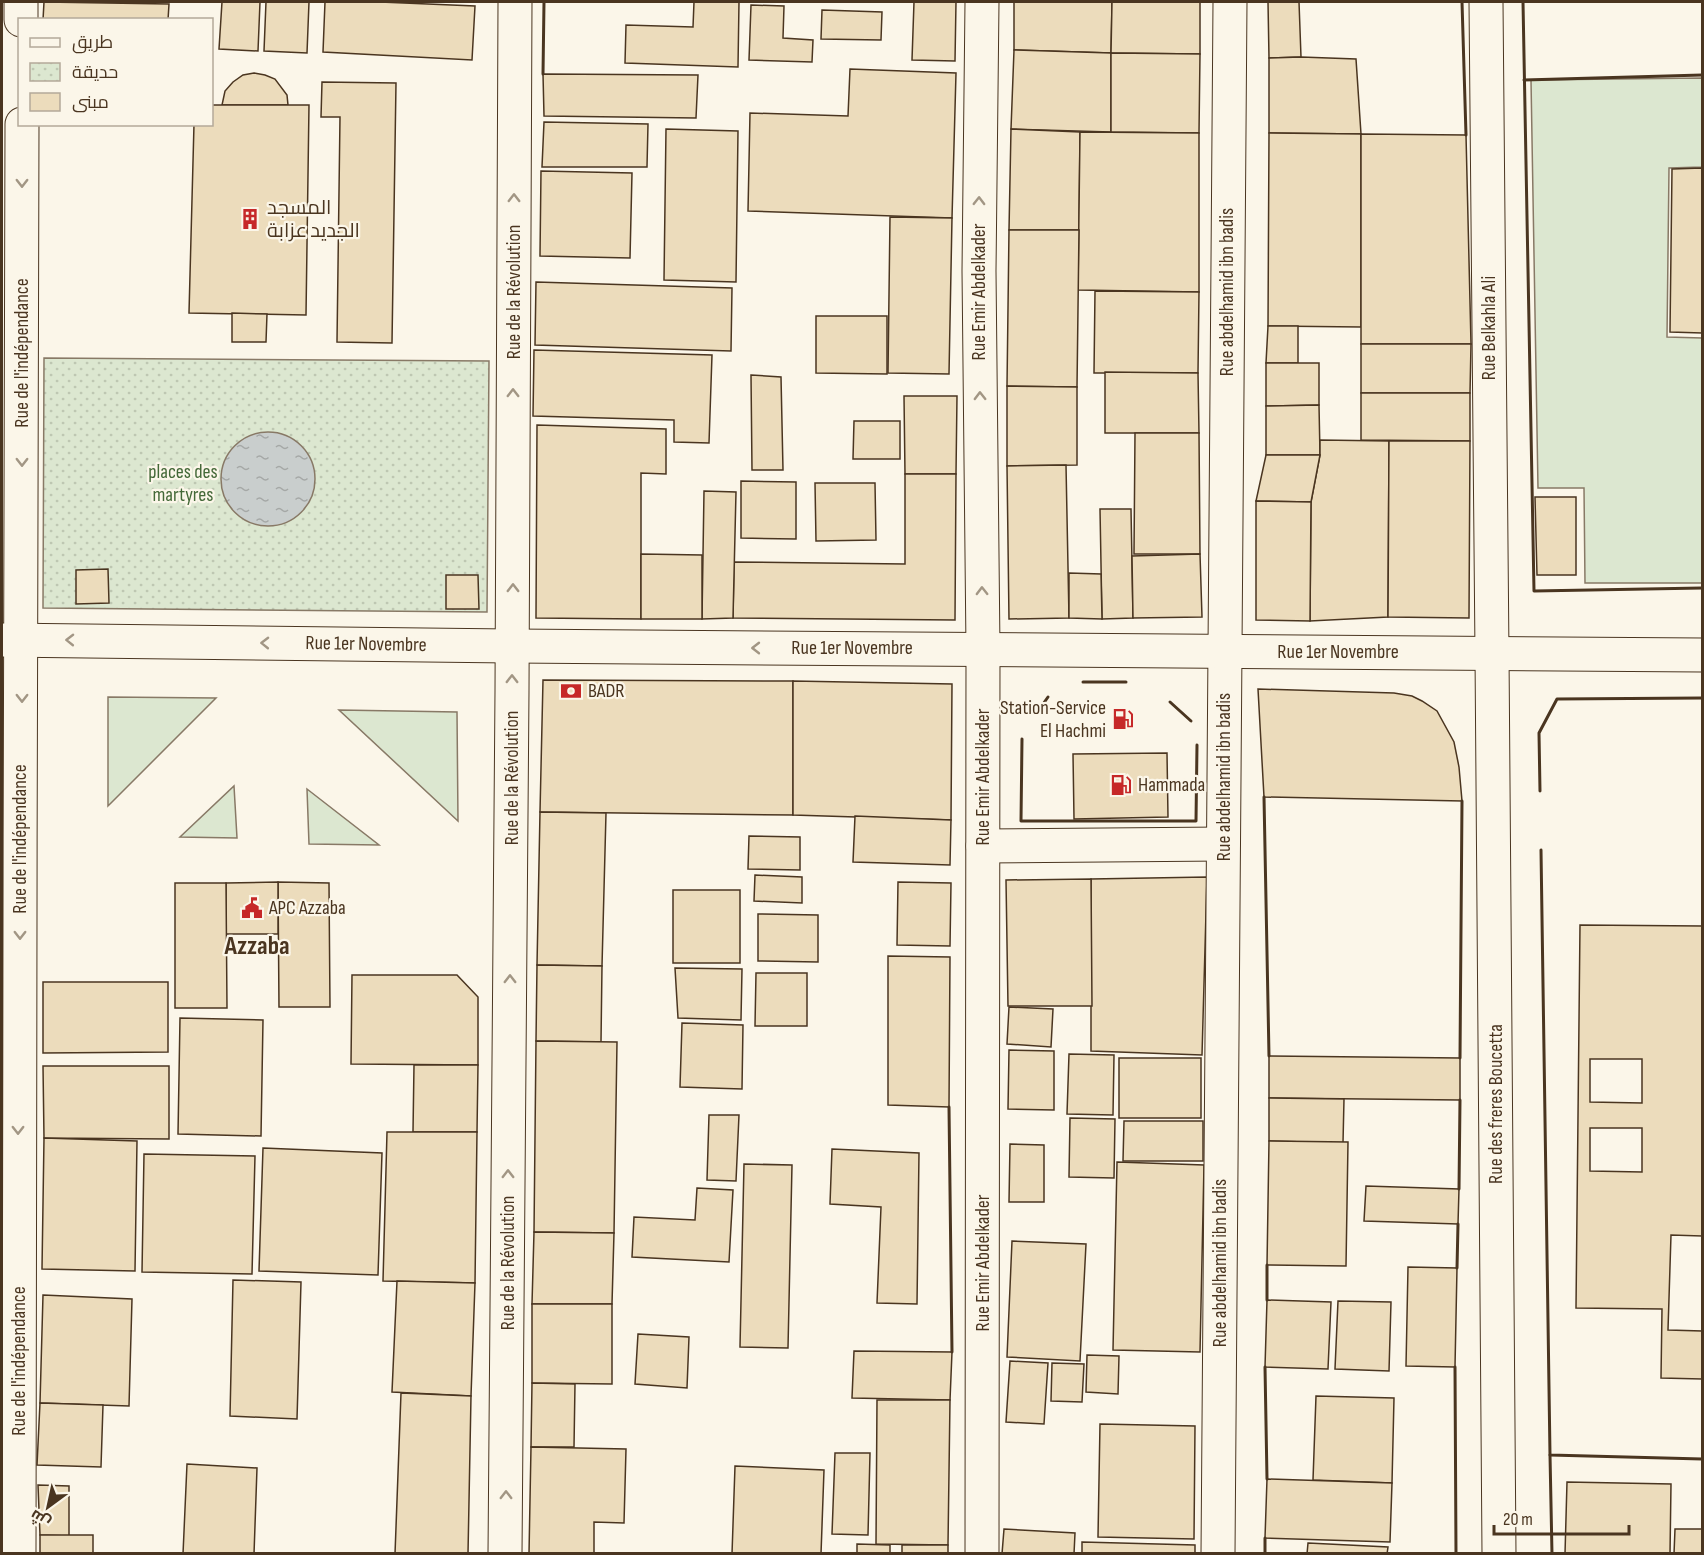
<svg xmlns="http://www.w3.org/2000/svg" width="1704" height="1555" viewBox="0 0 1704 1555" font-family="'Sofia Sans Condensed',Cairo,sans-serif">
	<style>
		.grass { fill: #dce7d0; stroke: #887966; stroke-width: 1.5 }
		.park { fill: url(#park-dots); stroke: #887966; stroke-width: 1.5 }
		.water { fill: url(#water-ripples); stroke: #887966; stroke-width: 1.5 }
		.building { fill: #ecdcbc; stroke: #4a3520; stroke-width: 1.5; fill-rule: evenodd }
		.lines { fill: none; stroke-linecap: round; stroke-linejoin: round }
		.minor-casing { stroke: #4a3520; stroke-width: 35 }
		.primary-casing { stroke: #4a3520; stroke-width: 35 }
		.minor { stroke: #fbf6e9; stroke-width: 33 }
		.primary { stroke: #fbf6e9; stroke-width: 33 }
		.wall { stroke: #4a3520; stroke-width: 3 }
		.oneway { stroke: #a29684 }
		.labels { text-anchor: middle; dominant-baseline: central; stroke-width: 4.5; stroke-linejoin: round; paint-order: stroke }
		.poi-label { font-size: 20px; fill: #4a3520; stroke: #fbf6e9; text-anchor: start }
		.street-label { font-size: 20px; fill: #4a3520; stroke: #fbf6e9 }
		.park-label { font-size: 20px; fill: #436837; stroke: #fbf6e9 }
		.district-label { font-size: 26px; font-weight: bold; fill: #4a3520; stroke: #fbf6e9 }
	</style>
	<defs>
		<pattern id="park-dots" width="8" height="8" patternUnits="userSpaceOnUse" patternTransform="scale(1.5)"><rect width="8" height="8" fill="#dce7d0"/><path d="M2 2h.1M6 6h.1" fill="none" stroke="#bec7b2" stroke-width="1.8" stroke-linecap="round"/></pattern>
		<pattern id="water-ripples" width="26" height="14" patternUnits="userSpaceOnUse" patternTransform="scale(1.5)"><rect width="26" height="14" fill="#c9cecd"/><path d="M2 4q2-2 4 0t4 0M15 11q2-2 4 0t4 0" fill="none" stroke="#a5a8a6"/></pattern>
	</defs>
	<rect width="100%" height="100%" fill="#fbf6e9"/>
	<g class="grass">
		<path d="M1702,78V167L1669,168L1667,337L1702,338V583H1585L1584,488H1538L1531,80Z"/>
		<path d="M108,697L216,698L108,806Z"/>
		<path d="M339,710L457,712L458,821Z"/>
		<path d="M234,786L237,838L180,837Z"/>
		<path d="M307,789L379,845L309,844Z"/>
	</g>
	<path class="park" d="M44,358L489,361L487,612L43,608Z"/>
	<circle class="water" cx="268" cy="479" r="47"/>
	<g class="building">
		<path d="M44,2L169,4L168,20H43Z"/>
		<path d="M222,2H260L258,51L219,49Z"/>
		<path d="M266,2H309L307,53L264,51Z"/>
		<path d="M325,2H380L475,6L472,60L323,52Z"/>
		<path d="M694,2H739L738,67L625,63L626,25L693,27Z"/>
		<path d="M914,2H956L955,61L912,60Z"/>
		<path d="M1014,2H1112L1111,53L1014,50Z"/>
		<path d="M1112,2H1200V54L1111,53Z"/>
		<path d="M1268,2H1299L1301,57L1269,58Z"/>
		<path d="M751,5L784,6L783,38L813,40L812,62L749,60Z"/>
		<path d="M822,10L882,12L881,40L821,39Z"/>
		<path d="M1014,50L1111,53V132L1011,129Z"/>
		<path d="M1111,53L1200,54L1199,133L1111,132Z"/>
		<path d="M1301,57L1356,59L1361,134L1269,133V58Z"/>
		<path d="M850,69L956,73L952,218L748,211L750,113L848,116Z"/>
		<path d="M254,73L265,75L275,79L287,95L288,105H222L225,91L233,82L243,75Z"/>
		<path d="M543,74L698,75L696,118L544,116Z"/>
		<path d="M322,82L396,83L392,343L337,342L340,117H321Z"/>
		<path d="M212,105H309L306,315L189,313L194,124H212Z"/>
		<path d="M544,122L648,124L647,167H542Z"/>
		<path d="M666,129L738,131L736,282L664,280Z"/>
		<path d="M1011,129L1080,132L1079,230H1009Z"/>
		<path d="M1080,132L1199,133V292L1078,290Z"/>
		<path d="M1269,133L1361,134V327L1268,326Z"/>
		<path d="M1361,134L1466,135L1471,344H1361Z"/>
		<path d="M1702,168V333L1670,332L1672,169Z"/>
		<path d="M541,171L632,173L630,258L540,256Z"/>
		<path d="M890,217L952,218L949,374L888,373Z"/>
		<path d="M1009,230H1079L1077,387L1007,386Z"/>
		<path d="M536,282L732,288L731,351L535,345Z"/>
		<path d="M1095,291L1199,292L1198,373H1094Z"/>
		<path d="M232,313L267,314L266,342H232Z"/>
		<path d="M816,316H887V374L816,373Z"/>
		<path d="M1268,326H1298V363H1266Z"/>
		<path d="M1361,344H1471L1470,393H1361Z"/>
		<path d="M534,350L712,355L709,443L674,442V420L533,416Z"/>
		<path d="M1266,363H1319V405L1266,406Z"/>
		<path d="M1105,372L1198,373L1199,433H1105Z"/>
		<path d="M751,375L781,377L783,470H752Z"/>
		<path d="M1007,386L1077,387V465L1007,466Z"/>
		<path d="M1361,393H1470V441L1361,440Z"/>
		<path d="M904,396H957L956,474H905Z"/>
		<path d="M1319,405L1320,455H1266V406Z"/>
		<path d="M854,421H900V459H853Z"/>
		<path d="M537,425L666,429V474L641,473V619L536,618Z"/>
		<path d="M1135,433H1199L1200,554H1134Z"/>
		<path d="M1320,440L1389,441L1388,617L1310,621L1311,502L1320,455Z"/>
		<path d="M1389,441H1470L1469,618L1388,617Z"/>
		<path d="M1266,455H1320L1311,502L1256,501Z"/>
		<path d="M1066,465L1069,618L1009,619L1007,466Z"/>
		<path d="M905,474H956L955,620L733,618L734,562L905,564Z"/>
		<path d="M741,481L796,482V539L741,538Z"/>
		<path d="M815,483H875L876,540L816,541Z"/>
		<path d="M704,491L736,492L733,618L702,619Z"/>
		<path d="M1535,497H1576V575H1537Z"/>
		<path d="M1256,501L1311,502L1310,621L1256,620Z"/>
		<path d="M1100,509H1131L1133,618L1102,619Z"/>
		<path d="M641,554L702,555V619H641Z"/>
		<path d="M1200,554L1202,617L1133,618L1132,556Z"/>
		<path d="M108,569L109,603L76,604V570Z"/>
		<path d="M1069,573L1101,574L1102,619L1069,618Z"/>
		<path d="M446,575H478L479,609H446Z"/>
		<path d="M543,680L793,681V815L540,812Z"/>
		<path d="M793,681L952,684L951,820L793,815Z"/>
		<path d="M1258,689L1394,693L1412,696L1422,701L1437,711L1454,742L1459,767L1462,801L1264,797Z"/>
		<path d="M1167,753L1168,817L1074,819L1073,754Z"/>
		<path d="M540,812L606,813L602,966L537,965Z"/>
		<path d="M855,816L951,820L950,865L853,862Z"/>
		<path d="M749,836L800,837V870L748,869Z"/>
		<path d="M755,875L802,877V903L754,901Z"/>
		<path d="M1207,877L1202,1055L1091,1051V879Z"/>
		<path d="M1091,879L1092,1006H1008L1006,880Z"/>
		<path d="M278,882L329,883L330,1007H279Z"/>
		<path d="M278,882V934H226V883Z"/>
		<path d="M898,882L951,883L950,946L897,945Z"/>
		<path d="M175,883H226L227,1008H175Z"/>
		<rect x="673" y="890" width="67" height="73"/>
		<path d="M758,914L818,915V962L758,961Z"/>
		<path d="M1580,925L1702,926V1236L1671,1235L1668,1330L1702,1331V1379L1661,1378L1662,1309L1576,1308ZM1590,1059H1642V1103L1590,1102ZM1590,1128H1642V1172L1590,1171Z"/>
		<path d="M888,956L950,957L949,1107L888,1105Z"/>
		<path d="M537,965L602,966L601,1042L536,1041Z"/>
		<path d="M675,968L742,969L741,1020L678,1018Z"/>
		<path d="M756,973H807V1026H755Z"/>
		<path d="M352,975H457L478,997V1065L351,1064Z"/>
		<path d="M43,982H168V1052L43,1053Z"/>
		<path d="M1009,1007L1053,1009L1051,1047L1007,1044Z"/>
		<path d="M180,1018L263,1020L261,1136L178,1134Z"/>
		<path d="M682,1023L743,1025L742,1089L680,1087Z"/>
		<path d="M536,1041L617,1042L614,1233L534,1232Z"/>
		<path d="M1009,1050L1054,1051V1110L1008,1109Z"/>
		<path d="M1069,1054L1114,1055L1113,1115L1067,1114Z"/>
		<path d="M1269,1056L1460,1058V1100L1269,1098Z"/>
		<rect x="1119" y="1058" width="82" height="60"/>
		<path d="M414,1065H478L477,1132H413Z"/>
		<path d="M43,1066H169V1139L44,1138Z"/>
		<path d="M1269,1098L1344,1099L1343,1143L1269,1141Z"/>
		<path d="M709,1115H739L736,1181L707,1180Z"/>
		<path d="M1070,1118L1115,1119L1114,1178L1069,1177Z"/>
		<path d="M1124,1121H1203V1161H1123Z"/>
		<path d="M387,1132H477L475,1283L383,1281Z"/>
		<path d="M44,1138L137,1141L135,1271L42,1269Z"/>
		<path d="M1269,1141L1348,1142L1346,1266L1267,1265Z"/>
		<path d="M1010,1144L1044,1145V1202H1009Z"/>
		<path d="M263,1148L382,1153L378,1275L259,1271Z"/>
		<path d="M832,1149L919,1153L917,1304L877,1303L881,1207L830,1204Z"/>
		<path d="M144,1154L255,1156L252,1274L142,1272Z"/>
		<path d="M1117,1162L1204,1165L1200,1352L1113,1350Z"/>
		<path d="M744,1164L792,1165L788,1348L740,1347Z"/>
		<path d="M1366,1186L1459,1189L1458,1224L1364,1221Z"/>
		<path d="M697,1188L733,1190L729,1262L632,1257L634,1217L695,1220Z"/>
		<path d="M534,1232L614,1233L612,1304H532Z"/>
		<path d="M1012,1241L1086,1244L1080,1361L1007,1357Z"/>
		<path d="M1408,1267L1457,1268L1455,1367L1406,1366Z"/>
		<path d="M233,1280L301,1282L297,1419L230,1416Z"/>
		<path d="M397,1281L475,1283L471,1396L392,1392Z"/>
		<path d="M43,1295L132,1299L129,1406L40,1403Z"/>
		<path d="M1267,1300L1331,1302L1328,1369L1265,1367Z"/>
		<path d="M1338,1301L1391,1302L1389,1371L1335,1369Z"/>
		<path d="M532,1304H612V1384L532,1383Z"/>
		<path d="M638,1334L689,1337L687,1388L635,1384Z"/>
		<path d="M854,1351L952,1352L950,1400L852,1398Z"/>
		<path d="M1087,1355L1119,1356L1118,1394L1086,1392Z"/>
		<path d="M1010,1361L1048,1363L1044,1424L1006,1422Z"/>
		<path d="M1052,1363L1084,1364L1082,1402L1051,1401Z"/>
		<path d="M532,1383L575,1384L574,1447H531Z"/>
		<path d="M401,1393L471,1396L468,1554H395Z"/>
		<path d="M1316,1396L1394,1398L1392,1483L1313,1480Z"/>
		<path d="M877,1400H950L948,1545L876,1544Z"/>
		<path d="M40,1403L103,1405L101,1467L37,1465Z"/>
		<path d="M1100,1424L1195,1426L1194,1539L1098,1537Z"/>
		<path d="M531,1447L626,1449L624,1523L594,1522V1554H529Z"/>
		<path d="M835,1453H870L868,1535L832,1534Z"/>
		<path d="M187,1464L257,1468L254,1554H183Z"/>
		<path d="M735,1466L824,1470L821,1554H732Z"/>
		<path d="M1267,1479L1392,1483L1390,1542L1265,1538Z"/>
		<path d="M1567,1482L1671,1484L1670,1554H1565Z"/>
		<path d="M38,1485L69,1486V1536L40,1535Z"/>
		<path d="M1004,1529L1075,1533L1074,1554H1002Z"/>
		<path d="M1675,1529H1702V1554H1674Z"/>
		<rect x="40" y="1535" width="53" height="19"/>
		<path d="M1082,1542L1195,1545V1554H1082Z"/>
		<path d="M1308,1543L1388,1547L1387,1554H1307Z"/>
		<path d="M857,1544L890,1545V1554H857Z"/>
		<rect x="902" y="1545" width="46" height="9"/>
	</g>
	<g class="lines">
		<defs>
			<g id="minor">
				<path d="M21,2V20"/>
				<path d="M982,2L979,271L983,649L982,1554"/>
				<path d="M1486,2L1492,654"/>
				<path d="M983,846L1223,844"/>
				<path d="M19,1554C18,1077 22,601 22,124"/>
				<path d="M505,1554L512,691L515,2"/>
				<path d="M1218,1554L1230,2"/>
			</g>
			<g id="primary">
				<path d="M2,640L513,646L1702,655"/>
				<path d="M1492,654L1499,1554"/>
			</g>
		</defs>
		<use href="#minor" class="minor-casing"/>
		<use href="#primary" class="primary-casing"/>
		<use href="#minor" class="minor"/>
		<use href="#primary" class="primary"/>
		<g class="wall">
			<path d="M1462,2L1466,135"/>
			<path d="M1523,2L1534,591L1702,588"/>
			<path d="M543,74L544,2"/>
			<path d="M1524,80L1702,75"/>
			<path d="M1083,682H1126"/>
			<path d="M1170,702L1191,721"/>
			<path d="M1036,714L1048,697"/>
			<path d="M1022,739L1021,821H1196L1197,745"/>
			<path d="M1540,791L1539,733L1557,699L1702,698"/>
			<path d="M1264,797L1269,1056"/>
			<path d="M1541,850L1550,1455L1702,1459"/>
			<path d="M1460,1058L1462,801"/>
			<path d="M949,1107L952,1352"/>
			<path d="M1459,1189L1460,1100"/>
			<path d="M1457,1268L1458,1224"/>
			<path d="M1267,1300V1265"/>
			<path d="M1265,1367L1267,1479"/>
			<path d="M1455,1367L1456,1554"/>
			<path d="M1550,1455L1552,1554"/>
			<path d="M1265,1538V1554"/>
		</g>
	</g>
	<defs><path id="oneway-chevron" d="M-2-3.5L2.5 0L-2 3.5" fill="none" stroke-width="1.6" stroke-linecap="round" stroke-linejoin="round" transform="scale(1.5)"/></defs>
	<g class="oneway">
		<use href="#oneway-chevron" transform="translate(22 183) rotate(90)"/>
		<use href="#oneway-chevron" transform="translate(514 198) rotate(-90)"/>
		<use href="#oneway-chevron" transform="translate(979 201) rotate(-89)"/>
		<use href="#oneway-chevron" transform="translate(513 393) rotate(-90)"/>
		<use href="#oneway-chevron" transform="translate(980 396) rotate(-91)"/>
		<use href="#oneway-chevron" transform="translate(22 462) rotate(90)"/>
		<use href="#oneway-chevron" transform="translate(513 588) rotate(-90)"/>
		<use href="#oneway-chevron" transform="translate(982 591) rotate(-91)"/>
		<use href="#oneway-chevron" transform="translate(70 640) rotate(-179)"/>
		<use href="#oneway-chevron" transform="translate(265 643) rotate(-179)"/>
		<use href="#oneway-chevron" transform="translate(756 648) rotate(-180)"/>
		<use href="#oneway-chevron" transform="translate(512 679) rotate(-90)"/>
		<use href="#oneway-chevron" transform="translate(22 698) rotate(90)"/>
		<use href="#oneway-chevron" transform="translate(20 935) rotate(90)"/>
		<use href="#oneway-chevron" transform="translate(510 979) rotate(-90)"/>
		<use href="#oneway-chevron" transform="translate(18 1130) rotate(90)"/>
		<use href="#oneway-chevron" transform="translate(508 1174) rotate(-90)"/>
		<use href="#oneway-chevron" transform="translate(506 1495) rotate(-90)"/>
	</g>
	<defs>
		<symbol id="building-bare" viewBox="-9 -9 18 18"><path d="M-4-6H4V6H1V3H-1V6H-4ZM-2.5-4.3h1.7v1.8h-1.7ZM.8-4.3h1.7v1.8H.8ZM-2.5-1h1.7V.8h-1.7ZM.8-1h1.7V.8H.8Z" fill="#c62828" stroke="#fbf6e9" stroke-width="2.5" paint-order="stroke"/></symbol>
		<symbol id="bank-bare" viewBox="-9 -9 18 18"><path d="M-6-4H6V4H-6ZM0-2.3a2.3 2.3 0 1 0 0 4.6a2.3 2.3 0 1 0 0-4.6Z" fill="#c62828" stroke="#fbf6e9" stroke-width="2.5" paint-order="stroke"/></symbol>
		<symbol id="fuel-bare" viewBox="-9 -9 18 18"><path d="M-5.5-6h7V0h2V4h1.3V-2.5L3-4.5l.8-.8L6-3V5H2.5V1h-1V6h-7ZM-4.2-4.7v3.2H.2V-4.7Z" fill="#c62828" stroke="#fbf6e9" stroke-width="2.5" paint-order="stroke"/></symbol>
		<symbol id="civic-bare" viewBox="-9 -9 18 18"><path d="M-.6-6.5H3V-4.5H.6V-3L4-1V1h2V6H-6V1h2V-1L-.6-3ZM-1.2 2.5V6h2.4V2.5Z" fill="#c62828" stroke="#fbf6e9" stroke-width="2.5" paint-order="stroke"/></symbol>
	</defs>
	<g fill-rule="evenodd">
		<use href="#building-bare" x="235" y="204" width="30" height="30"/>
		<use href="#bank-bare" x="556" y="676" width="30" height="30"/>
		<use href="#fuel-bare" x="1108" y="704" width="30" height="30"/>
		<use href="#fuel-bare" x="1106" y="770" width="30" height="30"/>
		<use href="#civic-bare" x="237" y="893" width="30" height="30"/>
	</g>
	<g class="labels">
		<g class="poi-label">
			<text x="267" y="208">المسجد<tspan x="267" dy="23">الجديد عزابة</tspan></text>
			<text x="588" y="691">BADR</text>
			<text x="1106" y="708" text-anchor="end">Station-Service<tspan x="1106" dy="23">El Hachmi</tspan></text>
			<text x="1138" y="785">Hammada</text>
			<text x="269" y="908">APC Azzaba</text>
		</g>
		<g class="street-label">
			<text transform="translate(514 292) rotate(-90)">Rue de la Révolution</text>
			<text transform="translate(979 292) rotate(-90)">Rue Emir Abdelkader</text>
			<text transform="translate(1227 292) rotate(-90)">Rue abdelhamid ibn badis</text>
			<text transform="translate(1489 328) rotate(-90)">Rue Belkahla Ali</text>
			<text transform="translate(22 353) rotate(-90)">Rue de l'indépendance</text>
			<text transform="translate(366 644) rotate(1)">Rue 1er Novembre</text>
			<text x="852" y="648">Rue 1er Novembre</text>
			<text x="1338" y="652">Rue 1er Novembre</text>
			<text transform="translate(983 777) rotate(-90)">Rue Emir Abdelkader</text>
			<text transform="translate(1224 777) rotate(-90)">Rue abdelhamid ibn badis</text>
			<text transform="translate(512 778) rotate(-90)">Rue de la Révolution</text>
			<text transform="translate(20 839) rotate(-90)">Rue de l'indépendance</text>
			<text transform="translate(1496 1104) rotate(-90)">Rue des freres Boucetta</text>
			<text transform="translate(508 1263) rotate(-90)">Rue de la Révolution</text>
			<text transform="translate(983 1263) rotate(-90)">Rue Emir Abdelkader</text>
			<text transform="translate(1220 1263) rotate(-90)">Rue abdelhamid ibn badis</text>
			<text transform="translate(19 1361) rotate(-90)">Rue de l'indépendance</text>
		</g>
		<g class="park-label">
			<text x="183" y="472">places des<tspan x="183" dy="23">martyres</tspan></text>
		</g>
		<g class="district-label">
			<text x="257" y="946">Azzaba</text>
		</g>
	</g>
	<rect width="1704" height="1555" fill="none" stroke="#4a3520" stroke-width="6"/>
	<rect x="18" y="18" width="195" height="108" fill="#fbf6e9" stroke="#b4a999" stroke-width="1.5"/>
	<rect x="30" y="38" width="30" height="9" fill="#fbf6e9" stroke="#b4a999" stroke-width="1.5"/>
	<text x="72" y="48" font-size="18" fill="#4a3520">طريق</text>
	<rect x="30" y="63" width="30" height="18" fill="url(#park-dots)" stroke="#b4a999" stroke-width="1.5"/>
	<text x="72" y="78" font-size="18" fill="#4a3520">حديقة</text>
	<rect x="30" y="93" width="30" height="18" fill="#ecdcbc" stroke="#b4a999" stroke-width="1.5"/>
	<text x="72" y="108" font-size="18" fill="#4a3520">مبنى</text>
	<g transform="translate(48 1507) rotate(213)" stroke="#fbf6e9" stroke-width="4.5" paint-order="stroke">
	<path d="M0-4.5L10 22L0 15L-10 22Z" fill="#4a3520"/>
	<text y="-9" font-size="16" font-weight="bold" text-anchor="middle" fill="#4a3520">ش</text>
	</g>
	<path d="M1494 1525v9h135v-9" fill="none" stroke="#4a3520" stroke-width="3"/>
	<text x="1503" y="1525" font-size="18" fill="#4a3520" stroke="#fbf6e9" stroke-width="4.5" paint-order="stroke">20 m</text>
</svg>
